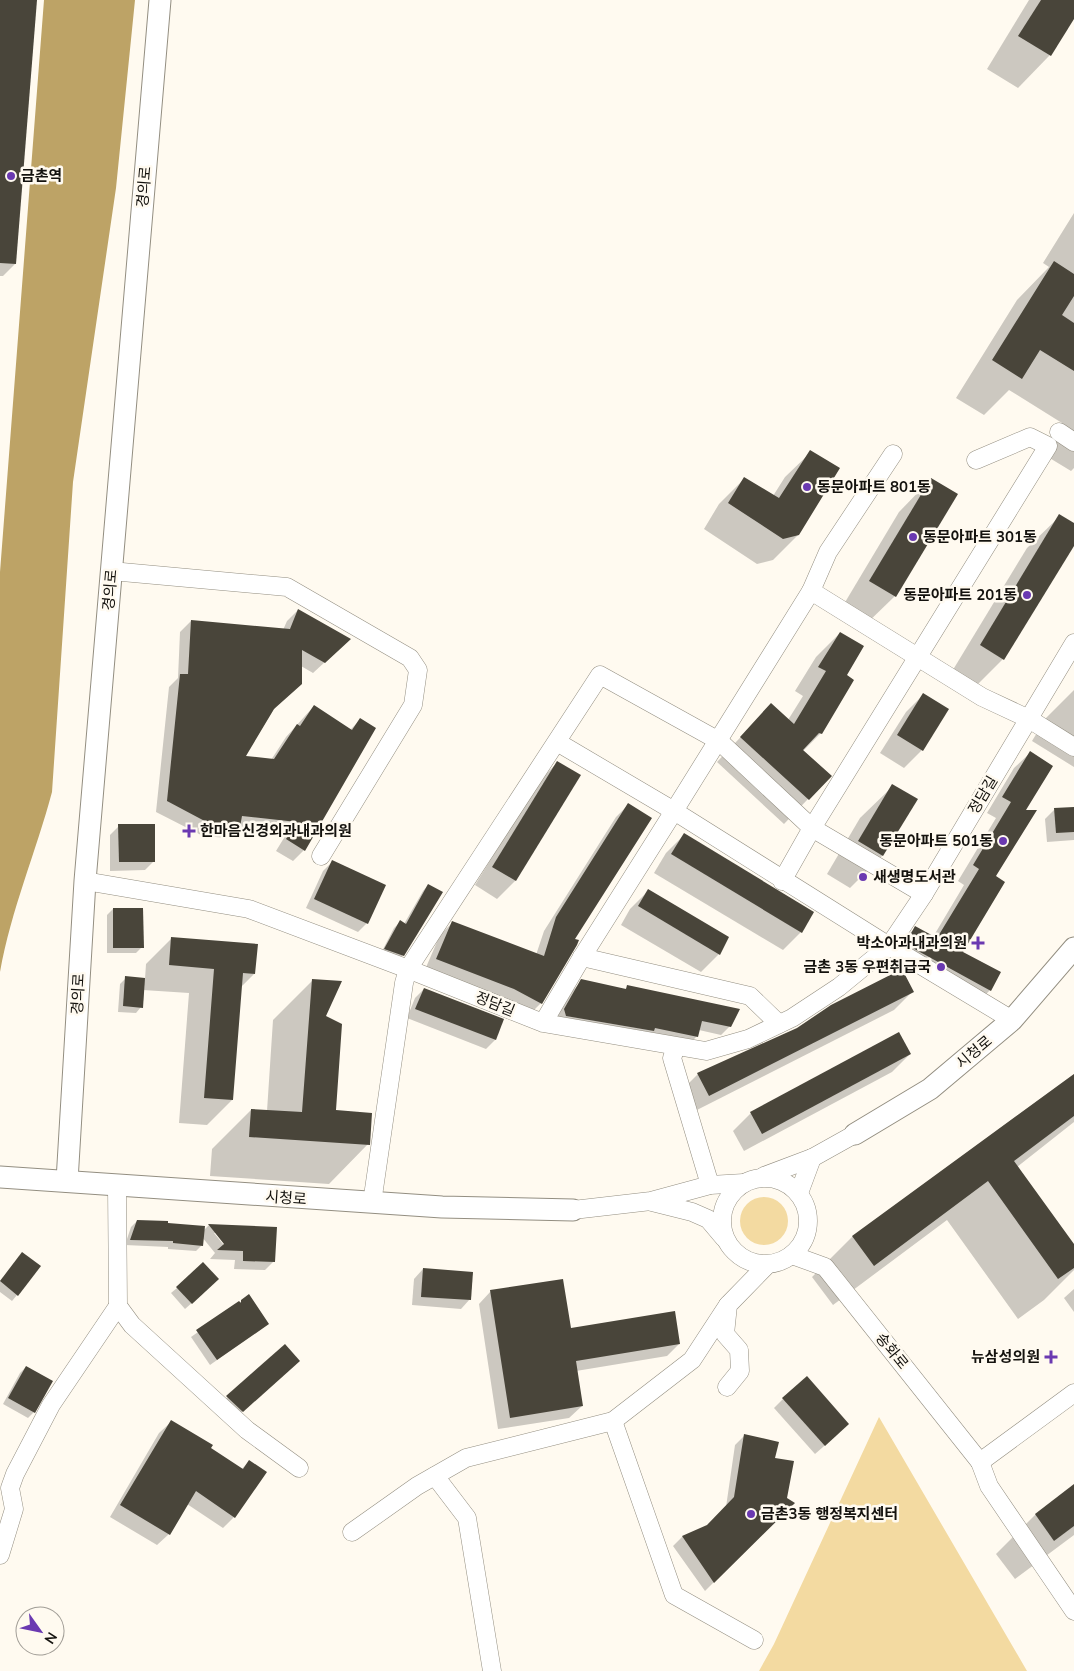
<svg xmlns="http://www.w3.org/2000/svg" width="1074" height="1671" viewBox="0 0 1074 1671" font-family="'Nunito Sans','Noto Sans KR',sans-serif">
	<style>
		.green { fill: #f3daa1 }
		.water { fill: #bda366 }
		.shadow { fill: #0003; fill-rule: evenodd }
		.building { fill: #49453a }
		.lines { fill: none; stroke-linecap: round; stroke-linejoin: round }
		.minor-casing { stroke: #938e81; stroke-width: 19 }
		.tertiary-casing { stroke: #938e81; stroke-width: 23 }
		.minor { stroke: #fff; stroke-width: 18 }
		.tertiary { stroke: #fff; stroke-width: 21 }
		.poi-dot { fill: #6a39b1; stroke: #fffaf0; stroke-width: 2 }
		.labels { text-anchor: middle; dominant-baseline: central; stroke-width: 5; stroke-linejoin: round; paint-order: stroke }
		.poi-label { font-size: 15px; font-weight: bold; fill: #14120e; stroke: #fffaf0; text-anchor: start }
		.street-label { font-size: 15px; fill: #14120e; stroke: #fffaf0 }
	</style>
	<rect width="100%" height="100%" fill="#fffaf0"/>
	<g class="green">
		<circle cx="764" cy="1221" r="24"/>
		<path d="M879,1417L1027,1671H759L774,1644Z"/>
	</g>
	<path class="water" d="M44,0H135L116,188L73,482L52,792C36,852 11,910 0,972V572Z"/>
	<g class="shadow">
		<path d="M0,0H36L15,264L3,276H0Z"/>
		<path d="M1029,0H1074V16L1050,55L1018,88L987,69Z"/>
		<path d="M1074,213V468L1071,471L1043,454L1062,423L1009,390L984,415L956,398L1017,300L1049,267L1043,263Z"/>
		<path d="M811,452L798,535L773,560L757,564L704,529L719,504L744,479L773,496L785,477Z"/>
		<path d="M931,479L895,596L862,628L838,614L899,512Z"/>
		<path d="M1060,516L1074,525V544L1003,659L971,691L948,678L1027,548Z"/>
		<path d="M298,610L338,650L313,673L301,666L244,757L271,760L286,737L314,706L350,730L360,720L304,850L293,861L276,851L287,833L238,827L228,838L203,836L156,812L169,687L178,678L180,632L191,621L283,630L287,621Z"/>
		<path d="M840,633L845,676L821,733L803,751L830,776L784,824L717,762L771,705L788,720L803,696L795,691L816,657Z"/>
		<path d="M1074,690V767L1032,741L1046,718Z"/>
		<path d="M923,695L922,750L904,768L880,753L906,712Z"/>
		<path d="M1030,753L995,877L961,952L990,990L975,1006L894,961L893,955L900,943L915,928L933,937L964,885L958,881L996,818L987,813L1014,768Z"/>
		<path d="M558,762L579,776L515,881L497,899L475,885L540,780Z"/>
		<path d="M893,786L916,800L882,856L850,888L827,874L860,818Z"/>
		<path d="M628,805L573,940L541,1003L528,1016L424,972L440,935L452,923L536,955L544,931L616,817Z"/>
		<path d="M1074,808V840L1047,842L1045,819L1054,810Z"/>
		<path d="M119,826L154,861L145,870L110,871V835Z"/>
		<path d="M684,835L801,932L783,950L654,873L666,853Z"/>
		<path d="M332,862L367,923L358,932L306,908L323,871Z"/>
		<path d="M428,885L403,955L397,961L380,955L394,928L400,922L404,924L423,891Z"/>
		<path d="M648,891L719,954L701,972L621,925L630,909Z"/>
		<path d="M113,909L142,947L136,953H107V915Z"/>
		<path d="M172,938L254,974L241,987L232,1100L207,1125L179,1123L189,993L143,990L141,1007L136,1013L118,1012L120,984L126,978L145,979L146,964Z"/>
		<path d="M312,981L324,1017L335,1111L368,1144L329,1184L210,1176L212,1149L251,1110L267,1111L273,1020Z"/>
		<path d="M582,981L624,990L628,987L730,1026L721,1035L699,1030L697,1036L688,1045L555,1019L573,990Z"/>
		<path d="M424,989L503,1020L495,1040L486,1049L407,1018L415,998Z"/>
		<path d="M912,992L894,1010L691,1113L680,1092L698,1074L797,1029Z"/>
		<path d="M910,1054L892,1072L744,1151L733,1131L751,1113Z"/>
		<path d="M1074,1074V1122L1017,1167L1074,1246V1270L1044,1300L1018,1319L947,1220L833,1305L812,1277L852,1237Z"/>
		<path d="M137,1221L203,1231L209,1225L276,1228L274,1261L265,1270L234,1269L235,1260L210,1259L215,1253L202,1237V1245L196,1251L168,1249V1247L125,1245L131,1227ZM214,1233H217L229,1248L227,1249Z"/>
		<path d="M22,1254L17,1295L12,1301L0,1292V1281Z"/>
		<path d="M423,1269L470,1299L461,1309L412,1305L414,1279Z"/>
		<path d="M212,1285L185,1309L171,1293L177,1288Z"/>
		<path d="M1074,1289V1312L1064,1298Z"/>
		<path d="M491,1291L570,1330L679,1344L667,1356L576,1371L582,1406L569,1418L498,1429L479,1304Z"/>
		<path d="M242,1301L268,1324L210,1365L191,1337Z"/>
		<path d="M285,1346L293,1367L236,1417L221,1403Z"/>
		<path d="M26,1367L34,1412L28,1418L3,1404L20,1373Z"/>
		<path d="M783,1399L839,1433L815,1454L774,1408Z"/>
		<path d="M171,1422L241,1470L249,1461L234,1517L223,1528L187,1504L169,1534L157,1545L110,1517L159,1433Z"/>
		<path d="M744,1436L774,1459L786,1498L793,1503L705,1591L673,1546L682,1537L707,1526L726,1507L735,1445Z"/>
		<path d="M1074,1486V1535L1015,1579L996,1554L1035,1515Z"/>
	</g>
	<g class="building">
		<path d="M0,0H37L16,264L0,263Z"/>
		<path d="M1041,0H1074V19L1051,56L1018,36Z"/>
		<path d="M1054,261L1074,274V296L1062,315L1074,323V371L1040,350L1022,379L992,360Z"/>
		<path d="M810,450L840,468L799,535L783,539L728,503L744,477L779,498Z"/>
		<path d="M931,478L958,494L896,597L869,581Z"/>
		<path d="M1059,514L1074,523V546L1004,660L980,645Z"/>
		<path d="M298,609L351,639L325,663L302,650V684L274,709L246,756L274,759L297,724L300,726L314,705L352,730L360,718L376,728L305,851L286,839L297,822L242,816L240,827L214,826L167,801L180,674H188L191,620L290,629Z"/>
		<path d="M840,632L864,646L847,675L854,680L822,734L819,733L803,750L832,776L809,800L740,737L771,703L794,724L826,671L818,667Z"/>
		<path d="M923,693L949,709L923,751L897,735Z"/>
		<path d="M1030,751L1053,766L1026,810H1037L996,876L1005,882L963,952L1001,972L991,991L909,946L908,939L915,926L937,938L979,869L973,865L1011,802L1002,797Z"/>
		<path d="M557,761L581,775L516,881L492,867Z"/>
		<path d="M892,784L918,799L883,856L858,841Z"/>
		<path d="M628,803L652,818L575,939L579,940L577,945L542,1004L514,989L436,959L452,921L544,956L556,917Z"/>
		<path d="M1074,807V832L1056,833L1054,808Z"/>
		<path d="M118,824H155V862H119Z"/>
		<path d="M684,833L814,912L802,933L671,854Z"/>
		<path d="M332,860L386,885L368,924L314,899Z"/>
		<path d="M428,884L443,892L404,956L384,949L400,920L406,924Z"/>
		<path d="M648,889L729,937L720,955L638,906Z"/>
		<path d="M113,908H143L144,948H113Z"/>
		<path d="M171,937L258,944L255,974L243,973L233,1100L204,1098L214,969L169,965Z"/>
		<path d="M902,969L914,992L709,1096L697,1073L797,1028L831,1005Z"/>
		<path d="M125,976L145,978L143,1008L123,1006Z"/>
		<path d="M312,979L342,981L326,1016L342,1024L336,1110L372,1113L370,1145L249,1137L251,1109L302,1112Z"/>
		<path d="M581,979L626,989L627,985L740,1009L731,1027L702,1021L698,1037L655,1028L654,1031L566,1016L564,1009Z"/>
		<path d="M424,988L504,1019L496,1040L415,1009Z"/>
		<path d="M899,1032L911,1054L762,1134L750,1112Z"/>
		<path d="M1074,1074V1116L1014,1161L1074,1244V1268L1058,1279L988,1181L874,1266L852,1236Z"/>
		<path d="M137,1220L168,1221V1223L205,1226L203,1246L173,1243V1241L130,1240Z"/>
		<path d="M208,1224L277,1227L275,1262L243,1261V1251L217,1250L224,1244Z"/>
		<path d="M22,1252L41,1266L18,1296L0,1281Z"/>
		<path d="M203,1262L219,1279L192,1304L176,1287Z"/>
		<path d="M423,1268L473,1272L471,1300L421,1297Z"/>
		<path d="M563,1279L571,1328L675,1311L680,1344L576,1361L583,1406L510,1418L490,1290Z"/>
		<path d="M249,1294L269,1324L217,1360L196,1330L239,1301L241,1303V1300Z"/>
		<path d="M285,1344L300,1361L243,1412L226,1396Z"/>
		<path d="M26,1366L53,1381L35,1413L8,1398Z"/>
		<path d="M807,1376L849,1424L825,1446L782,1398Z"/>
		<path d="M171,1420L213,1445L211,1448L243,1469L249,1460L267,1472L235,1518L196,1491L170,1535L120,1505Z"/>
		<path d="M744,1434L779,1442L775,1458L794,1461L787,1498L795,1503L714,1583L682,1536L707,1525L734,1497Z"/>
		<path d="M1074,1484V1526L1054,1541L1035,1514Z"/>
	</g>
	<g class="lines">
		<defs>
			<g id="minor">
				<path d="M1059,432L1074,442"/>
				<path d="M111,571L287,587L410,658L418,670L413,705L321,856"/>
				<path d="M811,591L982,697L1029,719L1074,747"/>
				<path d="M557,742L674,811L811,591L828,552L893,454"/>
				<path d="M85,881L249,909L408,969L543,1023L706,1051L748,1039L792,1018L839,987L889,946L674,811L582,957L543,1023"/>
				<path d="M782,881L812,828L1048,446L1030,437L976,460"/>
				<path d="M582,957L750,996L779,1024"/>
				<path d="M1012,1020L889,946L924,894L1074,643"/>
				<path d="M676,1047L672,1058L710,1185"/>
				<path d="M764,1176L812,1158L855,1134"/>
				<circle cx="765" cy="1221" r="43"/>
				<path d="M117,1186L118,1306L132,1325L247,1430L299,1468"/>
				<path d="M799,1193L812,1158"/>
				<path d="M652,1202L692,1212L708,1219L724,1238"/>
				<path d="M372,1203L404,983L408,969L600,675L719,741L812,828L924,894"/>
				<path d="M573,1210L651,1201L710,1185L744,1183"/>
				<path d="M792,1255L825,1267L980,1462"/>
				<path d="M727,1387L740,1371L739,1350L725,1334L728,1305L767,1265"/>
				<path d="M1074,1393L980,1462L989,1486L1074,1611"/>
				<path d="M613,1421L674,1595L754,1640"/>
				<path d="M435,1476L467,1518L492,1671"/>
				<path d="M352,1532L417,1486L466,1458L613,1421L692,1360L728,1305"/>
				<path d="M0,1555L14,1509L10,1488L15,1474L51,1405L118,1306"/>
			</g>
			<g id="tertiary">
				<path d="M855,1134L930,1089L1012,1020L1074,948"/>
				<path d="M0,1177L442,1207L573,1210"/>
				<path d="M67,1181L85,881L160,0"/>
			</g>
		</defs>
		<use href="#minor" class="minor-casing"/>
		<use href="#tertiary" class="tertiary-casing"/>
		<use href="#minor" class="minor"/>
		<use href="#tertiary" class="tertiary"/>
	</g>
	<g class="poi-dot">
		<circle cx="11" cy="176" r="5"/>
		<circle cx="807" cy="487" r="5"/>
		<circle cx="913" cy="537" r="5"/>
		<circle cx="1027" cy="595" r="5"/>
		<path d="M186.5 823.5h5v5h5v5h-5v5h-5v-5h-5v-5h5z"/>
		<circle cx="1003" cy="841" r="5"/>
		<circle cx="863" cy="877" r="5"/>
		<path d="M975.5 935.5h5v5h5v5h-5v5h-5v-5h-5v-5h5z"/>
		<circle cx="941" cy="967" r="5"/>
		<path d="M1048.5 1349.5h5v5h5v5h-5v5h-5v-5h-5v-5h5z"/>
		<circle cx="751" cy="1514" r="5"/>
	</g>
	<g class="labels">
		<g class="poi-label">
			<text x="21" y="176">금촌역</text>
			<text x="817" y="487">동문아파트 801동</text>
			<text x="923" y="537">동문아파트 301동</text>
			<text x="1017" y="595" text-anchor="end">동문아파트 201동</text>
			<text x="200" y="831">한마음신경외과내과의원</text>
			<text x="993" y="841" text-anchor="end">동문아파트 501동</text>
			<text x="873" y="877">새생명도서관</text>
			<text x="967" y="943" text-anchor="end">박소아과내과의원</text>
			<text x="931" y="967" text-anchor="end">금촌 3동 우편취급국</text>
			<text x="1040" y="1357" text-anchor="end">뉴삼성의원</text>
			<text x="761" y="1514">금촌3동 행정복지센터</text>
		</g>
		<g class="street-label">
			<text transform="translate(144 187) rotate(-85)">경의로</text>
			<text transform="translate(110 590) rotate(-85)">경의로</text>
			<text transform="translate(983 795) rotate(-59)">정담길</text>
			<text transform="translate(78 994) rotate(-87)">경의로</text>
			<text transform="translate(495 1004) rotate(22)">정담길</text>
			<text transform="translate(974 1052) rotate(-40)">시청로</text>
			<text transform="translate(286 1198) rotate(4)">시청로</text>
			<text transform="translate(892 1351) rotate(51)">송화로</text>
		</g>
	</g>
	<g transform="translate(40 1631) rotate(123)"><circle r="24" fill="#fffaf0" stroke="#a19d96"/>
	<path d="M0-4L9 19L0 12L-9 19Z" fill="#6a39b1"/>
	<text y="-8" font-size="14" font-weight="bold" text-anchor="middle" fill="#14120e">N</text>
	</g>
</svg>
